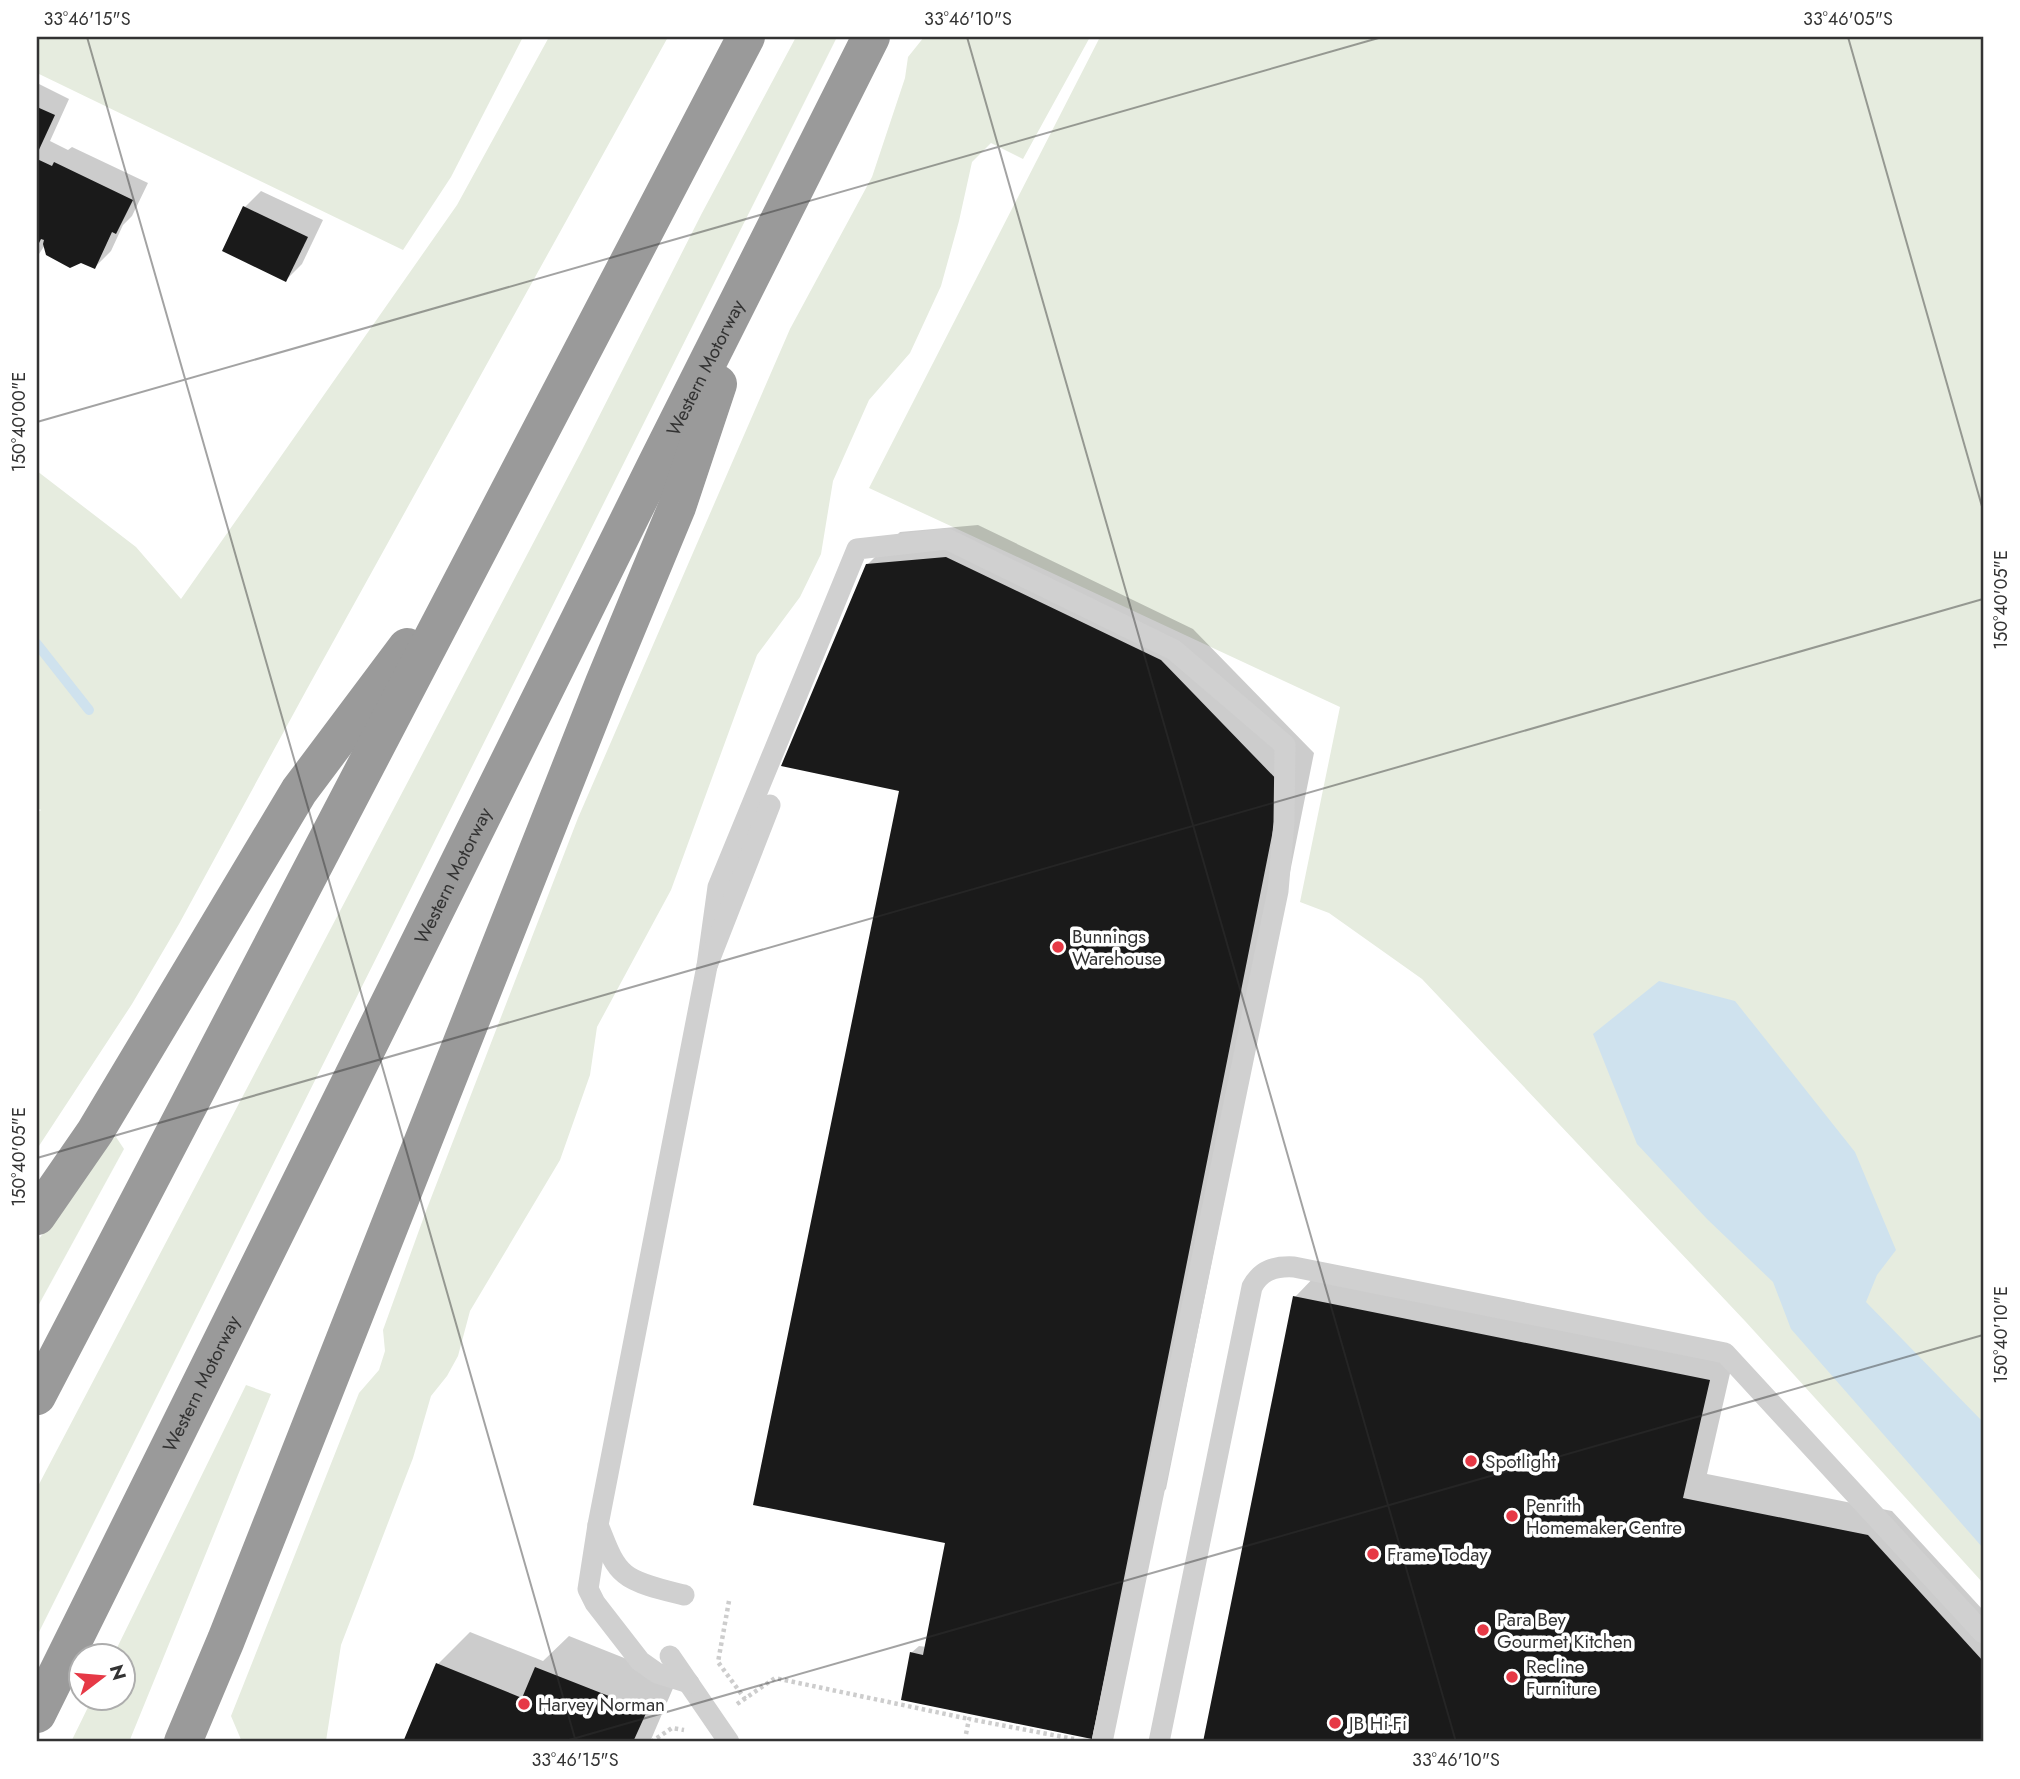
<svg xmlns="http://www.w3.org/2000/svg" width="2020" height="1779" viewBox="0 0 2020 1779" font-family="Jost,sans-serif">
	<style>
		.green { fill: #e6ecdf }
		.water { fill: #cfe2ee }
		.shadow { fill: #0003 }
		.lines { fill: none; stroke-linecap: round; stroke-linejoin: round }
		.stream { stroke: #cfe2ee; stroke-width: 10 }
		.building { fill: #1a1a1a }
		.path { stroke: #cdcdcd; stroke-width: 4.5; stroke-dasharray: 3.5 3.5; stroke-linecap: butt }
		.lane { stroke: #d0d0d0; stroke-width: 21 }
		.highway { stroke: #9a9a9a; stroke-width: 38 }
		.ticks { fill: none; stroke: #333; stroke-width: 2; stroke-opacity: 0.45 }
		.poi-dot { fill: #e63946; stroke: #fff; stroke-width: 2.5 }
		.labels { text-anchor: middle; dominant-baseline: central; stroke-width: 7; stroke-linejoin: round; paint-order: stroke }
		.street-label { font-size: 19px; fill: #333; stroke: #fff }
		.poi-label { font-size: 19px; fill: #333; stroke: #fff; text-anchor: start }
		.neatline { fill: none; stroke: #333; stroke-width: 2.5 }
		.ticks-label { font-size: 18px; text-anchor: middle; fill: #333 }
	</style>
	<rect width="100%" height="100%" fill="#fff"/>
	<g class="green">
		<path d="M37,37H523L451,177L403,250L37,73Z"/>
		<path d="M549,37H668L307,689L179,924L132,1004L37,1149V813L41,810L37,808V471L136,547L181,599L457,205Z"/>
		<path d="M796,37H837L37,1636V1488L581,452L702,213Z"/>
		<path d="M924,37H1090L1023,159L991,143L972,162L959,221L941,286L910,353L869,400L833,481L821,554L800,597L757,655L671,890L597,1027L590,1075L560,1160L470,1311L458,1356L447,1376L431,1396L413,1458L341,1645L326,1741L332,1742H242L231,1716L359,1393L379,1370L385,1351L383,1330L426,1211L578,818L790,329L872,177L905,78L908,57Z"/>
		<path d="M1100,37H1983V1583L1745,1321L1422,979L1329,913L1300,902L1340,707L869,488Z"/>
		<path d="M116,1137L124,1149L37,1308V1242L109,1138Z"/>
		<path d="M246,1385L271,1394L129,1742H71L92,1699L122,1698V1656H113Z"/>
	</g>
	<path class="water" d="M1659,981L1735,1001L1855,1152L1896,1250L1877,1275L1866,1302L1983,1422V1548L1791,1329L1773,1282L1707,1219L1637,1144L1593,1034Z"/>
	<g class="shadow">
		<path d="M37,83L69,99L50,141L68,150L72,147L148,183L132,216L123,225L111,251L95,267L45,245L37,257Z"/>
		<path d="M261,191L323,220L302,264L286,280L245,207Z"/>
		<path d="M978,525L1193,629L1314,753L1166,1489L1141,1514L1099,1729L911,1653L919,1646L927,1647L947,1542L901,789L867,565L900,532Z"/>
		<path d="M1319,1272L1734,1356L1707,1474L1892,1511L1983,1610V1742H1205L1295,1297Z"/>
		<path d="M470,1632L543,1661L569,1636L677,1679L650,1742H405L438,1664Z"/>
	</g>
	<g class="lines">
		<path class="stream" d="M37,644L89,710"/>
	</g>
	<g class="building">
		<path d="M37,107L55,115L37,154Z"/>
		<path d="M37,159L52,166L54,162L133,200L116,234L112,232L95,269L81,263L70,268L46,255L43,244L44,240L41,239L37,247Z"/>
		<path d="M243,206L308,237L286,282L222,251Z"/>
		<path d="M946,557L1161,660L1282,785L1092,1739L901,1700L910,1652L923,1655L945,1543L753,1505L899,791L781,766L866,564Z"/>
		<path d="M1293,1296L1710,1380L1683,1498L1868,1535L1983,1661V1742H1203Z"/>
		<path d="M436,1663L522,1698L535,1667L647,1711L633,1742H403Z"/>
	</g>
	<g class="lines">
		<g class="path">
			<path d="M729,1601L718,1662L745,1699"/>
			<path d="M737,1704L775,1678L969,1719"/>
			<path d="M966,1734L969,1719L1074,1739"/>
			<path d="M651,1742L672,1728L684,1730"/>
		</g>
		<g class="lane">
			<path d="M707,966L718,887L857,549L947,539L1174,650L1285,745L1284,822L1278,891L1102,1742"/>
			<path d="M598,1525C605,1541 611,1563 625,1574C638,1585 668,1591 684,1595"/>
			<path d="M670,1656L729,1742"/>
			<path d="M689,1683L657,1673L640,1661L595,1603L588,1589L598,1525L707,966L770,805"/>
			<path d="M1159,1742L1252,1287C1261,1270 1275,1266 1294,1267L1725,1353L1983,1633"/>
		</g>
		<g class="highway">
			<path d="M37,1216L95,1132L299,791L407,647"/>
			<path d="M37,1396L746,37"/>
			<path id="s1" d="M37,1714L656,465L871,37"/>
			<path d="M183,1742L226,1640L604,683L677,507L718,384"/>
		</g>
	</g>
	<path class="ticks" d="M87,37L576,1742M967,37L1456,1742M1848,37L1983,510M37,422L1382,37M37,1158L1983,599M562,1742L1983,1335"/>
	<g class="poi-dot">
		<circle cx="1058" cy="947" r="7"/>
		<circle cx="1471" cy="1461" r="7"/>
		<circle cx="1512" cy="1516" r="7"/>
		<circle cx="1373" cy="1554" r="7"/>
		<circle cx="1483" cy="1630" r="7"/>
		<circle cx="1512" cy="1677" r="7"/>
		<circle cx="524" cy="1704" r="7"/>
		<circle cx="1335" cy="1723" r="7"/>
	</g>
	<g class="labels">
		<g class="street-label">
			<text stroke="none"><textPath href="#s1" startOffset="1503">Western Motorway</textPath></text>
			<text stroke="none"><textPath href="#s1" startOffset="936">Western Motorway</textPath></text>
			<text stroke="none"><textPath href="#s1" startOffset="369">Western Motorway</textPath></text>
		</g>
		<g class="poi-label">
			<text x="1072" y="936">Bunnings<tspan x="1072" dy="22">Warehouse</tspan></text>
			<text x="1485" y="1461">Spotlight</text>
			<text x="1526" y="1505">Penrith<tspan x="1526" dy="22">Homemaker Centre</tspan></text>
			<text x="1387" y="1554">Frame Today</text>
			<text x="1497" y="1619">Para Bey<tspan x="1497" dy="22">Gourmet Kitchen</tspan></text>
			<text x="1526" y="1666">Recline<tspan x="1526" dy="22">Furniture</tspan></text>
			<text x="538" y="1704">Harvey Norman</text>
			<text x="1349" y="1723">JB Hi-Fi</text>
		</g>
	</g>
	<rect width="2020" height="1779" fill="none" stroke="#ffffff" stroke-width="77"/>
	<g transform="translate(102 1677) rotate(74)"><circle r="33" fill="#ffffff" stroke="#adadad" stroke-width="2"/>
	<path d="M0-5L12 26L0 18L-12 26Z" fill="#e63946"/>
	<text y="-10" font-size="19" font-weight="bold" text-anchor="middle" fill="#333333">N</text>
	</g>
	<rect x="38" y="38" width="1944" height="1702" class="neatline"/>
	<g class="ticks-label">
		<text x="87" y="25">33°46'15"S</text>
		<text x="968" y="25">33°46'10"S</text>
		<text x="1848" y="25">33°46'05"S</text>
		<text transform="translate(19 422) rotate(-90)" y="6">150°40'00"E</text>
		<text transform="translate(2001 600) rotate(-90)" y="6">150°40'05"E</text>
		<text transform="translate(19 1157) rotate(-90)" y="6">150°40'05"E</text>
		<text transform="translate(2001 1335) rotate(-90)" y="6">150°40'10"E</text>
		<text x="575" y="1766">33°46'15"S</text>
		<text x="1456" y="1766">33°46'10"S</text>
	</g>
</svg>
